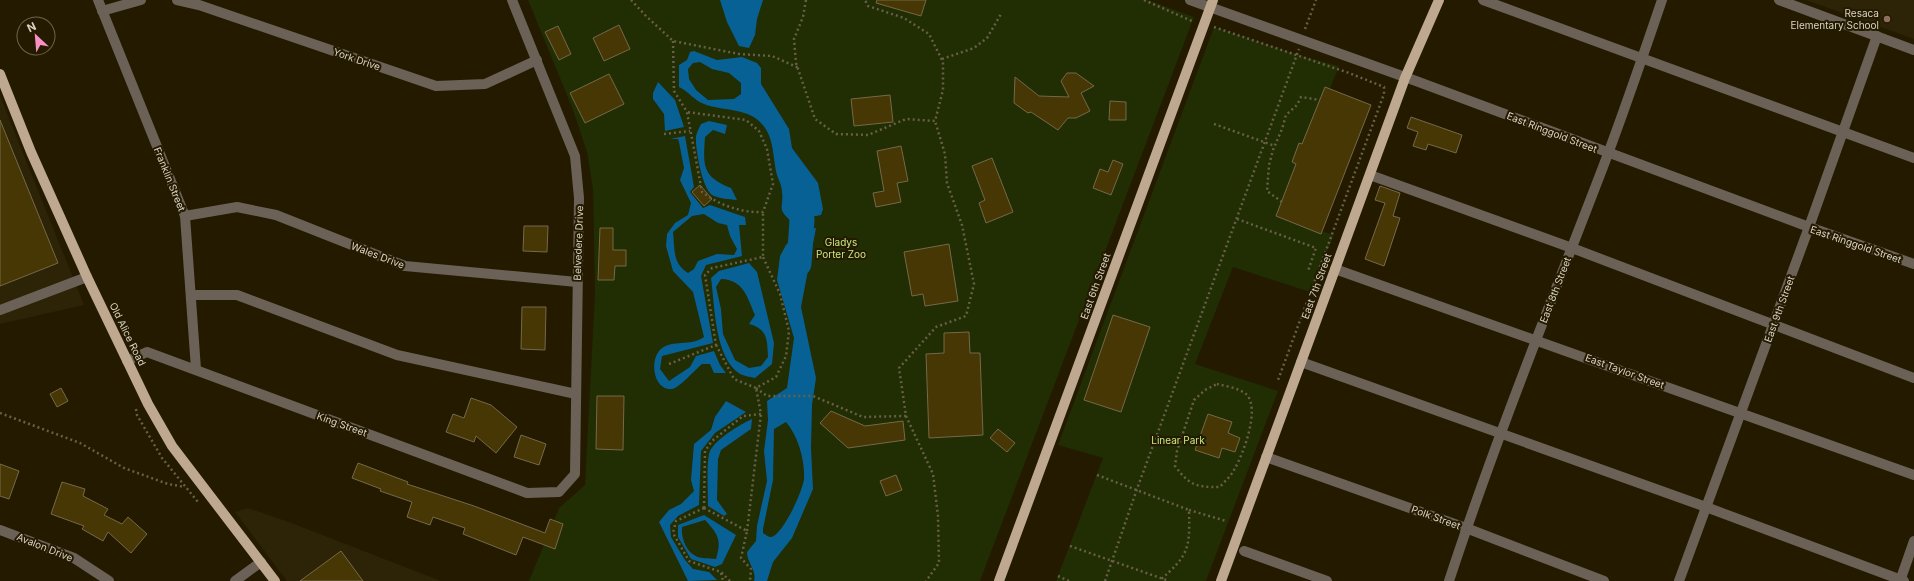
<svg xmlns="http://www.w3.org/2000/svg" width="1914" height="581" viewBox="0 0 1914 581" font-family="Inter,sans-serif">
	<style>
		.built { fill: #2d2306 }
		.green { fill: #212d02 }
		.water { fill: #086194; fill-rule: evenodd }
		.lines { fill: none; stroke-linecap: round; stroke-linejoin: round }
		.river { stroke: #086194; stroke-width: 25 }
		.building { fill: #463705; stroke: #756949 }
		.path { stroke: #685f49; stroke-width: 2.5; stroke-dasharray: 2 3; stroke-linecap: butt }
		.minor { stroke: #6c6156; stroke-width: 10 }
		.major { stroke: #bea890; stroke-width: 10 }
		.education-dot { fill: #8d6e63; stroke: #241a00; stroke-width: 1.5 }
		.labels { text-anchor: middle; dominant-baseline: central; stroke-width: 4; stroke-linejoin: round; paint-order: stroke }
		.poi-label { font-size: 10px; fill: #d9d3c2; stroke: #241a00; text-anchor: end }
		.street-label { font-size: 10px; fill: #d9d3c2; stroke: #241a00 }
		.park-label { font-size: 10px; fill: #c5ea7f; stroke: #241a00 }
	</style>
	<rect width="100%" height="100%" fill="#241a00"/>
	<g class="built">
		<path d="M1806,0H1914V39Z"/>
		<path d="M0,96L84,305L0,324Z"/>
		<path d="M248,508L289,522L441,581H287L235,512Z"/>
	</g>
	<g class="green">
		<path d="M528,0H1148L1194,17L980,581H529L559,508L585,485L595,293L593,189L587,152L573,110Z"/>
		<path d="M1214,27L1298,55L1339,66L1279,217L1334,235L1310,292L1233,267L1195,364L1278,391L1206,581H1056L1103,458L1058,445Z"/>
	</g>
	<g class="water">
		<path d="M720,0H763L757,19L755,35L749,48L739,46L727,22Z"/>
		<path d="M694,51L717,60L742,57L757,63L761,68V84L789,129L792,148L818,183L823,209L821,215L791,221C776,208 784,208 782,192C782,186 779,181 777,175C772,155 775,136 759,121C745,108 722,111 704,104C695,101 688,91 679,87V65L687,60L690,52ZM700,62L712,69L729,73L741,83V94L734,99L708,100L696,90L689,79L688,69L693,63Z"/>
		<path d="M658,82L675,100L684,127L665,131L664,114L653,99V93Z"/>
		<path d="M709,121L727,125L725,134L713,130L705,137C703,165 702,177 731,188L737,200C729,199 719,199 712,195C702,188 695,148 696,136C697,132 699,128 701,124Z"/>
		<path d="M685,136L694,187L690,192L703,208L710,205L745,217L746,225H739L742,256L706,265L701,276L713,343L662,356L660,369L669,381L690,367L696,356L714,351L720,365L726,373H714L710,364H702C696,369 678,389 672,389C653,391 649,359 661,349C673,339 690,347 704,337L693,292L673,271L666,246L667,234L675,223L688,215L691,203L680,180L684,168L679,142L678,139H670ZM704,214L718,223L727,225L730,236L737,249L734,255L717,254L698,261L694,269L688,273C672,263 675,249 673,232L692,216Z"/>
		<path d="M816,228L801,307L816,378L812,405L811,448L813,489L792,538L773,562L767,581H754C757,570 747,563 747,552L756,541L757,526L767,481L764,451L768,420L767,401L787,388L794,338L777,280L780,256L786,245L799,230ZM786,422C798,436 805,460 804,479C803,490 783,535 771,537C768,537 766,535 763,533V529L773,480L774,429Z"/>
		<path d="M749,263L757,272L774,343L772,364L755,378C751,377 744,376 740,374C714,357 715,306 711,278L719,271ZM721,279C744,280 747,297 755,315L749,324C768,329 767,340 768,357L761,366L749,368L735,360L723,334L721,309L716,287Z"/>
		<path d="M726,401L746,412L715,433L701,451L699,505L678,516L670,525L671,537L685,560L693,569L709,572L717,580L688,581L659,522L669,510L681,504L694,491L691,480L694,444L711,430L715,417Z"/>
		<path d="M752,419L751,429L721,450L718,459L717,500L727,514L724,516L708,506C708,496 706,459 710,451C716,439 739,425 752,419Z"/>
		<path d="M704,515L736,535L722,564L715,567L691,559L678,537V525ZM705,520C718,534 722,540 716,559C709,558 699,559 694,555C685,550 681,536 682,527Z"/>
	</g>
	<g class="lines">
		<path class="river" d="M796,187L802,220L799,264"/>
	</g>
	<g class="building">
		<path d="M877,0H926L921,16L876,3Z"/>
		<path d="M619,25L630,49L604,61L593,38Z"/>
		<path d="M558,26L571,54L559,60L545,32Z"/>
		<path d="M1067,73H1076L1094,86L1081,93L1090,111L1076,118H1068L1058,130L1031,112L1028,113L1014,103L1015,77L1039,96L1069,97L1061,81Z"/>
		<path d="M609,74L624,104L585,123L570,93Z"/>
		<path d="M1325,87L1371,105L1321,234L1276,216L1296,164L1292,162L1299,143L1302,144Z"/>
		<path d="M890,95L893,122L854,126L851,99Z"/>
		<path d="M1110,101L1126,102V120H1109Z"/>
		<path d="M1411,117L1462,135L1456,153L1428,144L1426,150L1413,146L1418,132L1407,128Z"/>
		<path d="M0,120L58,263L0,286Z"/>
		<path d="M901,146L908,181L897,183L901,202L876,207L873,193L884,191L877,151Z"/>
		<path d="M992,158L1013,212L986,223L979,203L985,200L972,166Z"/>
		<path d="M1113,160L1123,164L1111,195L1093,188L1100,169L1108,172Z"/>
		<path d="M700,185L712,199L704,206L692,192Z"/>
		<path d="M1380,186L1400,193L1393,216L1400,218L1384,266L1365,259L1385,203L1375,200Z"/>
		<path d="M524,226H548L547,252L523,251Z"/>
		<path d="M600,228H613V250H626V266H615L614,280H598Z"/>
		<path d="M949,244L958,301L925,306L923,294L912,296L904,252Z"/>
		<path d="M522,307H546L545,350L521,349Z"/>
		<path d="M1113,315L1150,327L1121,412L1084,400Z"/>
		<path d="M969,332L970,353H980L983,435L929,438L926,354L944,353V333Z"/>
		<path d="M61,388L68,401L57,407L50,394Z"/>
		<path d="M597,396H624L623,450L596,449Z"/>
		<path d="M471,398L491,405L517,427L496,453L476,436L474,442L446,432L453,414L464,418Z"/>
		<path d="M831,411L865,426L903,421L905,440L848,448L820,423Z"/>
		<path d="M1208,414L1232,422L1228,433L1240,438L1235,452L1222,448L1219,458L1195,450Z"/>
		<path d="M998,429L1015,443L1007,452L990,438Z"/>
		<path d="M521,435L546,444L539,465L514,457Z"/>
		<path d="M358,463L408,482L407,484L474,506L545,533L550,519L563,524L555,549L523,537L516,555L463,534L465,528L433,517L430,525L407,517L412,502L380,491L381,489L352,478Z"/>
		<path d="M0,464L19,471L9,499L0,496Z"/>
		<path d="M896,475L902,490L886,496L880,481Z"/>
		<path d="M62,482L85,489L83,496L108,509L104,515L122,524L128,517L147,534L131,553L108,532L103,541L82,529L84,526L51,514Z"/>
		<path d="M341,551L363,581H300Z"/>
	</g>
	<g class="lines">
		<g class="path">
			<path d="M631,0L646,16L673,41L739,54L772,56L799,68"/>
			<path d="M806,0L803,17L794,39L796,63L815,119L836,134L868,135L906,119L935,121L943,90V62L929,34L904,18L868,6L865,0"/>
			<path d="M1144,0L1192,21"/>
			<path d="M1214,27L1349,73L1384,87V94L1278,380"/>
			<path d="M1305,29L1316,0"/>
			<path d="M673,41L674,91L687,112L702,192C719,205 741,213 763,212L773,184L767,149L759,131L746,120L687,112"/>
			<path d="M942,59L974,48L987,38L1001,14"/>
			<path d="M1214,124L1275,146"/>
			<path d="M664,134L690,131"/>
			<path d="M1282,202L1267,191L1269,165L1273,150L1282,129L1286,115L1297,105L1301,97L1320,100"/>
			<path d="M1237,219L1316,248L1308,271"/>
			<path d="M716,345L734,379L756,388L776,377L786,356L789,331L780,294L763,257"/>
			<path d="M669,364L716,345L705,275L712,268L763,257V212"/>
			<path d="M1217,384C1226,386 1238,388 1246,394C1261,408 1243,455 1234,470C1231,476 1225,481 1220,487C1196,487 1190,486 1175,466L1177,451L1194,400L1205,390Z"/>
			<path d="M756,388L767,396H813L863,417L906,416L899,368L936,327L966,316L974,284L962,225L947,183L945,154L935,121"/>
			<path d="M136,409L137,415L162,458L198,502"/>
			<path d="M0,413L80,443L124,468L168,484L185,487"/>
			<path d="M906,416L933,474L938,516L939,563L926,581"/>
			<path d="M1097,475L1189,510C1190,549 1189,555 1159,581"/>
			<path d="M704,508L705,451L712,441L743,416L761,414L756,388"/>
			<path d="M704,508L676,521L673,533L689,561L721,572L730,581"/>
			<path d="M704,508L747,531L741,558L751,569L750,581"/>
			<path d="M1189,510L1226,521"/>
			<path d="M747,531L761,414"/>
			<path d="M1070,546L1169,581"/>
			<path d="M721,573L723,581"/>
			<path d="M1058,576L1069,581"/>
			<path d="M1105,581L1137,489L1299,49"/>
		</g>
		<g class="minor">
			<path d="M98,0L185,216L196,369"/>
			<path d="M177,0L199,5L436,86L485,84L537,60"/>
			<path d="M1190,0L1416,81L1809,227L1914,264"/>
			<path d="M1483,0L1914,158"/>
			<path d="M1779,0L1914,50"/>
			<path d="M102,11L141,0"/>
			<path d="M1370,175L1572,248L1914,378"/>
			<path d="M185,216L237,207L276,215L405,266L577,282"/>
			<path d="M1335,269L1914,475"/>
			<path d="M191,295H237L397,355L576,394"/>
			<path d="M0,310L87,277"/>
			<path d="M127,361L147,352L527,493L559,492L575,474L579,198L575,156L512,0"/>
			<path d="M1301,362L1706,507L1904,581"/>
			<path d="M1266,457L1466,528L1604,581"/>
			<path d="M0,530L74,558L109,581"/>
			<path d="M1244,551L1327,581"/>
			<path d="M235,581L261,562"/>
			<path d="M1449,581C1495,441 1550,305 1603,167C1624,112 1643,56 1662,0"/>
			<path d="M1679,581L1809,227L1877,36"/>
			<path d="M1900,581L1914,541"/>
		</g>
		<g class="major">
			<path d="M0,74L31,152L87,277L148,404L172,446L275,581"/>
			<path d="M999,581L1213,0"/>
			<path d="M1221,581L1405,78L1439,0"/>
		</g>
	</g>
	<circle class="education-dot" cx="1887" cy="19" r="4"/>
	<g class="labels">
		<g class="poi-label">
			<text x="1879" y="13">Resaca<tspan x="1879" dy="12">Elementary School</tspan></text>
		</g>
		<g class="street-label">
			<text transform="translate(357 59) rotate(19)">York Drive</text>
			<text transform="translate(1552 132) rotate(21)">East Ringgold Street</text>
			<text transform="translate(170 179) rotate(68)">Franklin Street</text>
			<text transform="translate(578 243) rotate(-88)">Belvedere Drive</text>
			<text transform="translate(1856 244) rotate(19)">East Ringgold Street</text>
			<text transform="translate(378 255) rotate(21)">Wales Drive</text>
			<text transform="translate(1095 286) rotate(-70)">East 6th Street</text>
			<text transform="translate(1316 286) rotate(-70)">East 7th Street</text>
			<text transform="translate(1555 290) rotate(-69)">East 8th Street</text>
			<text transform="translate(1779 309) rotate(-70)">East 9th Street</text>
			<text transform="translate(128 334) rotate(64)">Old Alice Road</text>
			<text transform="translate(1625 371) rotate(20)">East Taylor Street</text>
			<text transform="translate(342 424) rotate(20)">King Street</text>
			<text transform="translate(1436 517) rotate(20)">Polk Street</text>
			<text transform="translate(45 547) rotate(22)">Avalon Drive</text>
		</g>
		<g class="park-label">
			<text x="841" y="242">Gladys<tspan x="841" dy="12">Porter Zoo</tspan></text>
			<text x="1178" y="440">Linear Park</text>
		</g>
	</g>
	<g transform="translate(36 36) rotate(334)"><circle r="19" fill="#241a00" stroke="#6c644e"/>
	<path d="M0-3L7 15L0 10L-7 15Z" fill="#fa8fc7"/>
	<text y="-6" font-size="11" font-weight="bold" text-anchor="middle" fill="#d9d3c2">N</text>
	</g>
</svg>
